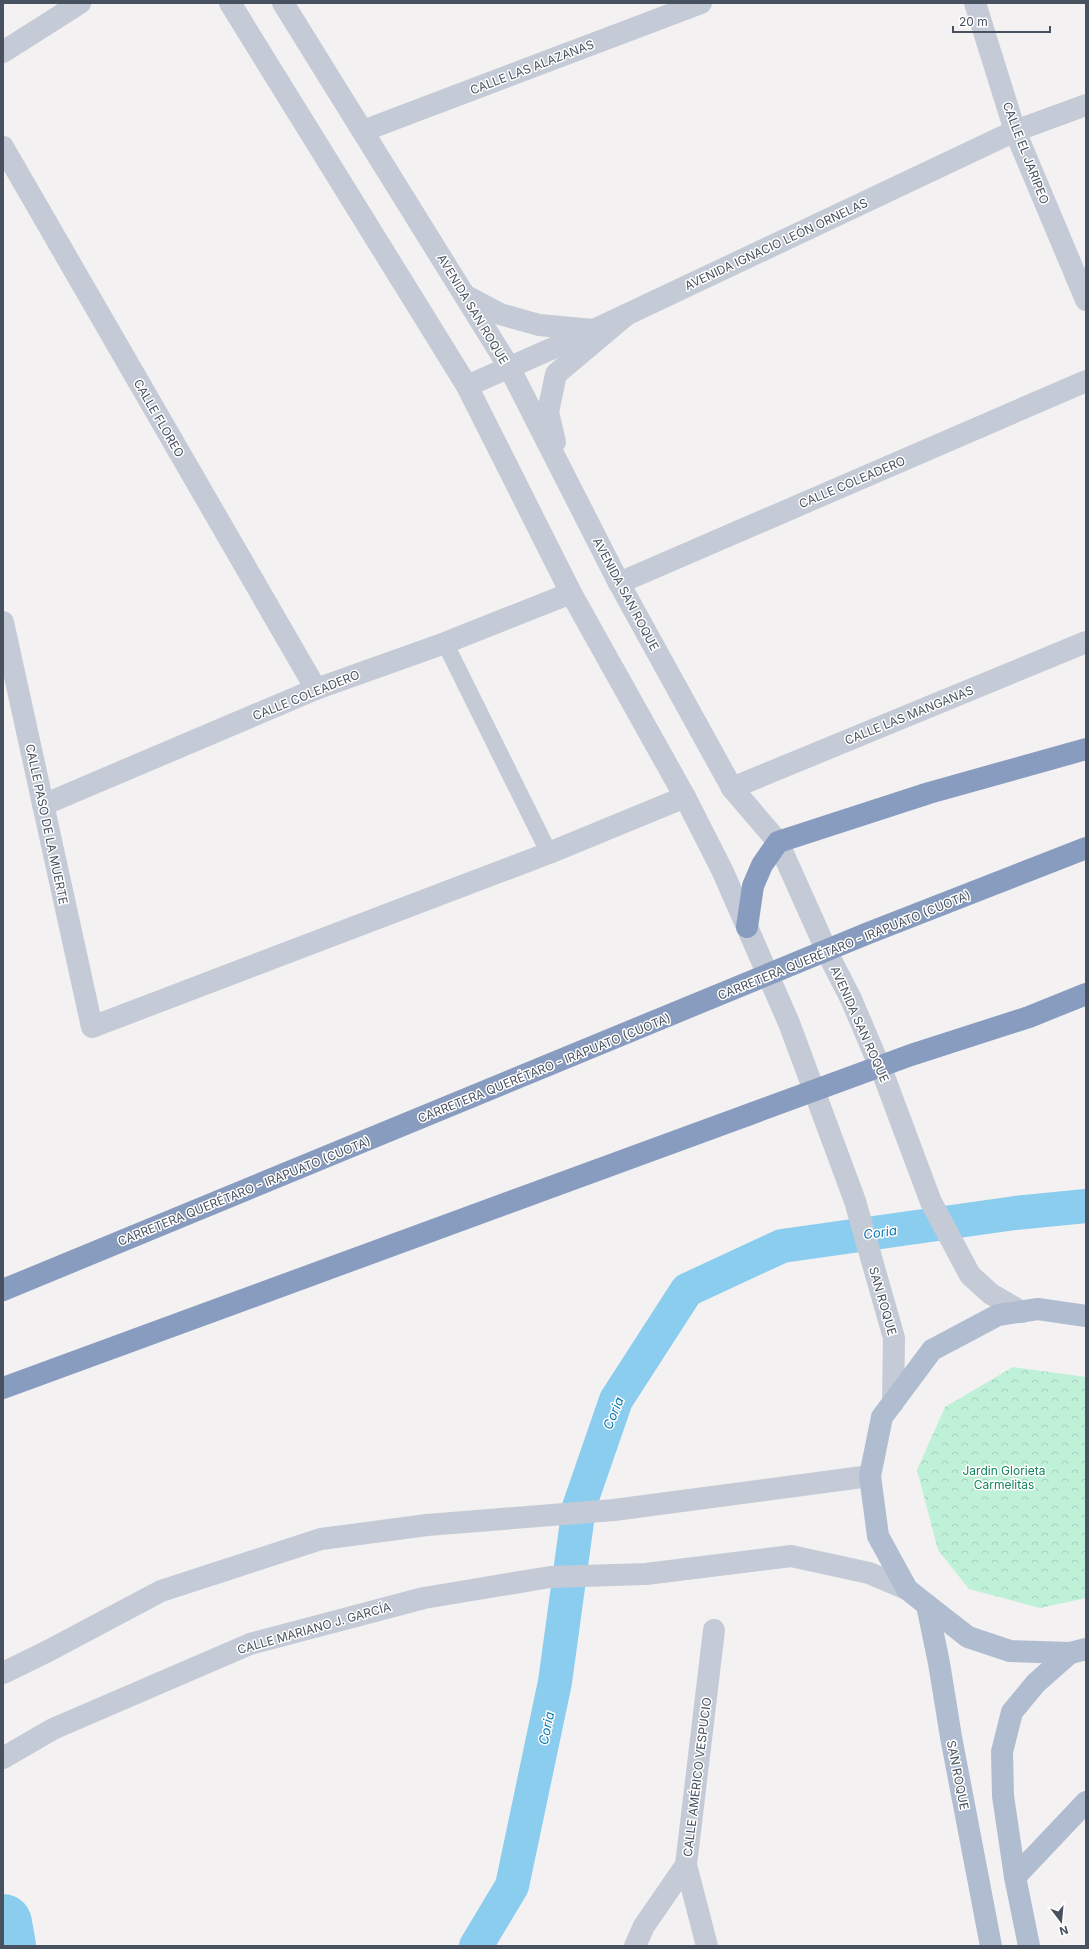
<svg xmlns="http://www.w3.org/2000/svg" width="1089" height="1949" viewBox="0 0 1089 1949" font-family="Inter,sans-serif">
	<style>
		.park { fill: url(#park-crowns) }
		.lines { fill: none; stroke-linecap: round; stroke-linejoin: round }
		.canal { stroke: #8bcdee; stroke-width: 34 }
		.river { stroke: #8bcdee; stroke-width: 58 }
		.service { stroke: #c4cbd6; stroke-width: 17 }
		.minor { stroke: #c4cbd6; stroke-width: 22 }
		.tertiary { stroke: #c4cbd6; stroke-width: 22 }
		.primary { stroke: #b0bcd0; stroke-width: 22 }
		.motorway { stroke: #889cc0; stroke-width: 22 }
		.labels { text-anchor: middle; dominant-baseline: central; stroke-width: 3; stroke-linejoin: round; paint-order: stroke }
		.street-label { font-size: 12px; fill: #48515f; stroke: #fff }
		.park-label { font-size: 12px; fill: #15835b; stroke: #fff }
		.water-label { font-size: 13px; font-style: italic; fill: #0977b1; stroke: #fff }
	</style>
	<defs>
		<pattern id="park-crowns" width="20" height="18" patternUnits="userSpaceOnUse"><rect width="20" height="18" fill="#bff1d9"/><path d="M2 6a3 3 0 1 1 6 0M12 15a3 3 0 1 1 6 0" fill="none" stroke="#a6d0bd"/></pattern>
	</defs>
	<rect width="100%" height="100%" fill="#f3f1f1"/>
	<path class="park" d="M1013,1367L1086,1377V1598L1040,1608L969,1589L938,1550L917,1470L945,1407Z"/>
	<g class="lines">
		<path class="canal" d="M476,1946L512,1886L555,1682L579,1507L616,1400L687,1290L782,1246L1015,1213L1086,1206"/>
		<path class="river" d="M3,1923L7,1946"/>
		<path class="service" d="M445,643L549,853"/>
		<g class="minor">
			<path d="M975,3L1015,131L1086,300"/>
			<path d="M3,52L80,3"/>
			<path d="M363,131L701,3"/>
			<path d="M3,147L316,689"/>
			<path d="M467,386L594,330L1015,131L1086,105"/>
			<path d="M619,583L1086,381"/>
			<path d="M3,622L92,1027L549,853L685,797"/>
			<path d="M732,788L1086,642"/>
			<path d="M43,805L316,689L445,643L571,593"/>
			<path d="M635,1946L644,1926L686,1865"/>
			<path d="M707,1946L686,1865L714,1630"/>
		</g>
		<g class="tertiary">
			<path d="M230,3L467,386L571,593L685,797L723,872L789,1023L855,1201L894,1338L893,1403"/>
			<path d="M283,3L509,367L619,583L732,788L778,842L829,956L851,999L885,1079L931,1202L970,1275L991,1294L1022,1312"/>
			<path d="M466,296L500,314L539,325L594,330"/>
			<path d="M555,442L548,412L556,374L625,316"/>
			<path d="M3,1673L48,1651L161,1591L321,1539L427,1525L614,1510L870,1476"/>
			<path d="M3,1758L53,1729L250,1644L424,1598L550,1577L646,1574L791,1556L869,1573L907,1589"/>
		</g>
		<g class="primary">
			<path d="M1086,1316L1038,1309L998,1315L932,1350L882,1417L870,1476L878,1536L907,1589L927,1605L968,1637L1010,1651L1070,1653L1086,1649"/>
			<path d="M927,1605L939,1663L951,1737L991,1946"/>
			<path d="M1015,1877L1086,1802"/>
			<path d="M1029,1946L1015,1877L1003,1796L1002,1752L1012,1712L1036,1683L1070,1653"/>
		</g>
		<g class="motorway">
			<path d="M747,927L753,886L762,865L778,842L929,793L1086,749"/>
			<path d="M3,1290L866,934L1086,848"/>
			<path d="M3,1388L911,1055L1029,1017L1086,994"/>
		</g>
	</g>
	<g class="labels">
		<g class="street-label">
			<text transform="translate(532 67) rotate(-21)">CALLE LAS ALAZANAS</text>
			<text transform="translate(1026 153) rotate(69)">CALLE EL JARIPEO</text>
			<text transform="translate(776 244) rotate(-25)">AVENIDA IGNACIO LEÓN ORNELAS</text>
			<text transform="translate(473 309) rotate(59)">AVENIDA SAN ROQUE</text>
			<text transform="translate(159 418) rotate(60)">CALLE FLOREO</text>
			<text transform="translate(852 482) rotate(-23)">CALLE COLEADERO</text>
			<text transform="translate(626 594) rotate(62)">AVENIDA SAN ROQUE</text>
			<text transform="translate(306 695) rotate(-22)">CALLE COLEADERO</text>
			<text transform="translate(909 715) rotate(-22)">CALLE LAS MANGANAS</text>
			<text transform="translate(47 824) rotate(78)">CALLE PASO DE LA MUERTE</text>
			<text transform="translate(844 945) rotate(-22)">CARRETERA QUERÉTARO - IRAPUATO (CUOTA)</text>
			<text transform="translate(860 1024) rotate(66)">AVENIDA SAN ROQUE</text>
			<text transform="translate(544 1068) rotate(-22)">CARRETERA QUERÉTARO - IRAPUATO (CUOTA)</text>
			<text transform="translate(244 1191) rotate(-22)">CARRETERA QUERÉTARO - IRAPUATO (CUOTA)</text>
			<text transform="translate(883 1301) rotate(74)">SAN ROQUE</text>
			<text transform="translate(314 1628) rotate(-16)">CALLE MARIANO J. GARCÍA</text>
			<text transform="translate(958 1775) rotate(79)">SAN ROQUE</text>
			<text transform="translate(697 1777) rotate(-83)">CALLE AMÉRICO VESPUCIO</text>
		</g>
		<g class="park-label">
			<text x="1004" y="1470">Jardin Glorieta<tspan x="1004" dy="14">Carmelitas</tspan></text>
		</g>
		<g class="water-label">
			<text transform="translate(880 1232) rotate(-8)">Coria</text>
			<text transform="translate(613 1413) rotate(-68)">Coria</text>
			<text transform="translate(546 1728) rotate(-78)">Coria</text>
		</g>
	</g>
	<rect width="1089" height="1949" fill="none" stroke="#48515f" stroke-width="8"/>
	<g transform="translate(1061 1921) rotate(164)" stroke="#ffffff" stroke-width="3" paint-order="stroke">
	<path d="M0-3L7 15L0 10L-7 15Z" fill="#48515f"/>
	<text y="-6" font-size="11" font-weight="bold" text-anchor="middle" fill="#48515f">N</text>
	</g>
	<path d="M953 26v6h97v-6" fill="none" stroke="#48515f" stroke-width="2"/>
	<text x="959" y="26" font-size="12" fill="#48515f" stroke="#ffffff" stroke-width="3" paint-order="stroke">20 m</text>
</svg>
